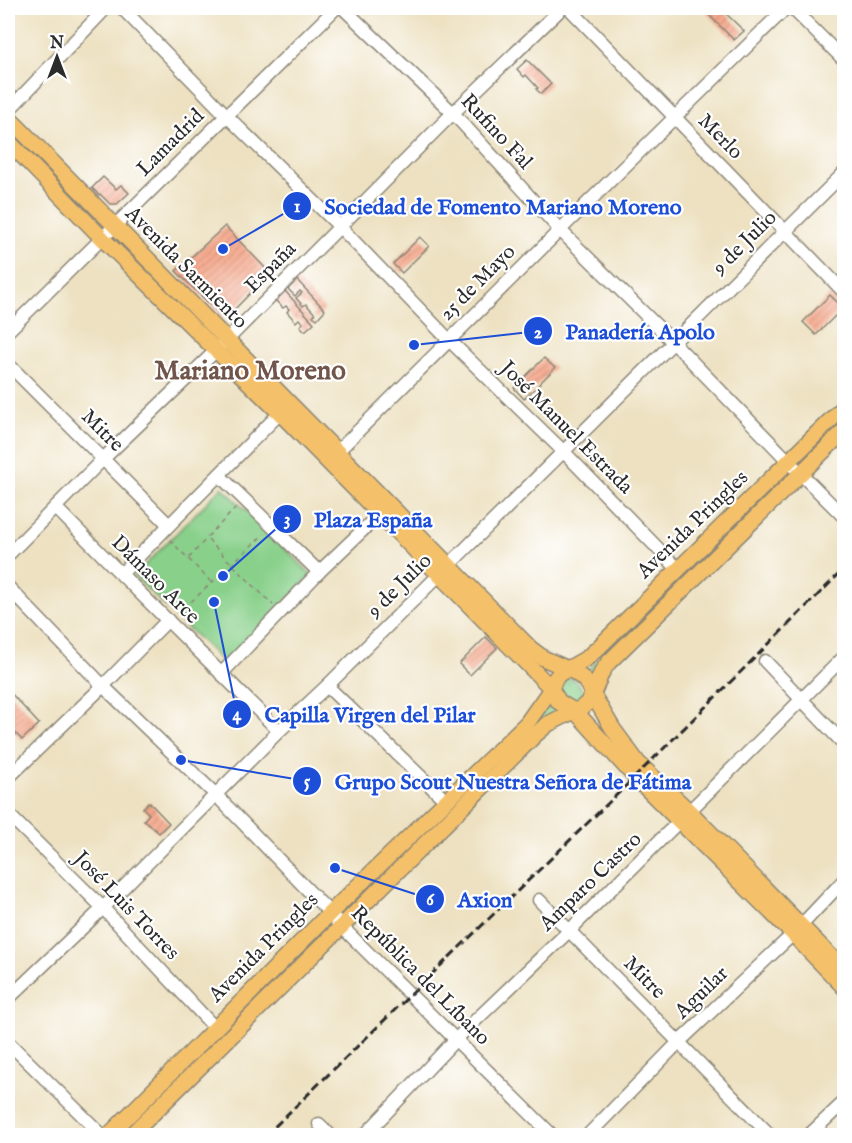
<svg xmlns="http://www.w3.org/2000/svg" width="852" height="1143" viewBox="0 0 852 1143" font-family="'IM FELL English',serif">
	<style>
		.grass { fill: url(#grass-tufts); stroke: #5a7e5b; stroke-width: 1.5 }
		.park { fill: #89d08b; stroke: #5a7e5b; stroke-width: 1.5 }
		.building { fill: url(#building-hatch) }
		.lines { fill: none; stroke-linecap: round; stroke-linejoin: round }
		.minor-casing { stroke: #8c8676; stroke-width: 15 }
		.major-casing { stroke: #8c8676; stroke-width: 18 }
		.path { stroke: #8c8676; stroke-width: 1.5; stroke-dasharray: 4.5 4.5; stroke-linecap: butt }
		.minor { stroke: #fff; stroke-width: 12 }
		.major { stroke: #f4c16b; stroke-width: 15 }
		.rail { stroke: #2b2b2b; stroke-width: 3; stroke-dasharray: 9 4.5; stroke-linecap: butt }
		.labels { text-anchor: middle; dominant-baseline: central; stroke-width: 4.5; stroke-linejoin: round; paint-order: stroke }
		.street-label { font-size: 21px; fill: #2b2b2b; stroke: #fff }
		.district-label { font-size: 27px; font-weight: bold; fill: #72554a; stroke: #fff }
		.leader { fill: none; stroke: #1d4ed8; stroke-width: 2 }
		.callout-dot { fill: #1d4ed8; stroke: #fff; stroke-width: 2 }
		.mark-label { font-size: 18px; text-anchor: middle; font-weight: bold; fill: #fff }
		.callout-label { font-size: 22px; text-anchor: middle; font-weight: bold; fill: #1d4ed8; stroke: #fff; stroke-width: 4.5; stroke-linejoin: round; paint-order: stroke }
	</style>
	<defs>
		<pattern id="grass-tufts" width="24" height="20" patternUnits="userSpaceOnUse" patternTransform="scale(1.5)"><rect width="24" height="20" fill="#89d08b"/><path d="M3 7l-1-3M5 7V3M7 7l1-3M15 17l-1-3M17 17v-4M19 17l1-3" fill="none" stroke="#70a972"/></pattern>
		<pattern id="building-hatch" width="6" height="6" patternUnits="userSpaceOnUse" patternTransform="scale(1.5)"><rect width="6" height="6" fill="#f6a283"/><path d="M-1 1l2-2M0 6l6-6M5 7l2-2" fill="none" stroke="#c7846b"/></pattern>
	</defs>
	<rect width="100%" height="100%" fill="#fff"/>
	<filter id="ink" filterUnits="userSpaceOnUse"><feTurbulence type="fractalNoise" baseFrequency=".0167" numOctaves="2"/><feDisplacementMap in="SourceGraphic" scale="12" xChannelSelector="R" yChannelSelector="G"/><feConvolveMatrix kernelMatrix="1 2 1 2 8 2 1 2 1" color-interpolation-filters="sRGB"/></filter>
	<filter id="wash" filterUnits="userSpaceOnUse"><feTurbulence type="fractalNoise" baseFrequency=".008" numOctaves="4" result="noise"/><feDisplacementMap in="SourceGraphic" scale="24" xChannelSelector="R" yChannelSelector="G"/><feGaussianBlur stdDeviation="1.35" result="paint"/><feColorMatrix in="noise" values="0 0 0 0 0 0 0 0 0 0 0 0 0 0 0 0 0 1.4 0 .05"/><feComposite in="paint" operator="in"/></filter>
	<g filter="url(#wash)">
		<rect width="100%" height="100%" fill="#ede1c1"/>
		<g class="grass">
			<path d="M778,483L781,485L591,672L588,669Z"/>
			<path d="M566,677C575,678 583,687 584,696L577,703L570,702L558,690L561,680Z"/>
			<path d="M546,702L557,713L352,908L350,905L536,723Z"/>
			<path d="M322,929L325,932L123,1135L119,1133Z"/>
		</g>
		<path class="park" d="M222,487L312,575L225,664L134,576Z"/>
		<g id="blocks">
			<g class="building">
				<path d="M713,8H720L744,31L734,40L707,13Z"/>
				<path d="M527,60L551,84L541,94L536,89L538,88L526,75L524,77L517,69Z"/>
				<path d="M103,177L116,189L121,185L129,193L117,204H110L100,194L99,195L92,188Z"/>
				<path d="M225,226L270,273L228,316H222L176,271Z"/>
				<path d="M420,237L429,246L402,273L393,264Z"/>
				<path d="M297,280L325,310L317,319L313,316L315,314L306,304L303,306L296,298L302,293L300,291L295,296L288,289Z"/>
				<path d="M285,291L314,323L305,331L300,326L303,323L299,319L296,322L287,312L289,309L286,306L283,308L275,300Z"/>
				<path d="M830,295L843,308L816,335L803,322Z"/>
				<path d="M544,358L555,368L524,399L514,388Z"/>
				<path d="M486,637L497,648L470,675L459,664Z"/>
				<path d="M8,690L39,724L22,740L8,725Z"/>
				<path d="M149,802L169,823L159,833L144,820L149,814L143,808Z"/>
			</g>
		</g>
	</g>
	<g filter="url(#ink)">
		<use href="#blocks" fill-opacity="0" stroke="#8c8676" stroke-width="1.5"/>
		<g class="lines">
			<defs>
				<g id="minor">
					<path d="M122,8L226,115L340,227L449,340L563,451L678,569"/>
					<path d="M343,8L453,113L560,230L674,343L801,474L844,517"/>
					<path d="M569,8L844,292"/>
					<path d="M792,8L844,60"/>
					<path d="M8,111L106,8"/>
					<path d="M8,331L336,8"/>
					<path d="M8,364L169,525"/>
					<path d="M333,456L560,230L786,8"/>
					<path d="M219,475L319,572"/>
					<path d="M55,507L121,574L279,731"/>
					<path d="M8,555L102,460L227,340L453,113L562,8"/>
					<path d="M121,574L280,413"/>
					<path d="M8,587L103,686L216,795L330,913L341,926L553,1136"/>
					<path d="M765,661L844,744"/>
					<path d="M221,674L319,572L385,509"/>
					<path d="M327,686L445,800"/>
					<path d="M8,778L103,686L168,620"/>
					<path d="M8,814L103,908L214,1027"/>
					<path d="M539,900L771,1136"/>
					<path d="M8,999L103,908L279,731L327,686L844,173"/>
					<path d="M8,1042L103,1136"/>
					<path d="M319,1124L331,1136"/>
					<path d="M364,1136L455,1040L570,930L844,657"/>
					<path d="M587,1136L679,1042L793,934L844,880"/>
					<path d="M808,1136L844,1102"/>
				</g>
				<g id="major">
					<path d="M8,117L531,649L543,658L568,669"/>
					<path d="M8,141L103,239L280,413L551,688"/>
					<path d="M569,669C582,676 588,682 593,694"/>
					<path d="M551,689L559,702L574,711C590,707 593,693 599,679C601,672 605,667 609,662L844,431"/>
					<path d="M593,695L613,729L638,763L690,812L844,970"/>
					<path d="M575,711L635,777L793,934L844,987"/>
					<path d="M108,1136L330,913L527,723L551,689L555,679L559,674L587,658L598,648L844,407"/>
					<path d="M130,1136L536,734L548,724L574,711"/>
				</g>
			</defs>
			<use href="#minor" class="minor-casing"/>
			<use href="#major" class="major-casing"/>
			<g class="path">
				<path d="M236,508L206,538L273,605"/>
				<path d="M170,540L211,582"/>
				<path d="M189,558L206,539"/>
				<path d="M178,614L264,534"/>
			</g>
			<use href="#minor" class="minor"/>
			<use href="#major" class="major"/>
			<path class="rail" d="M265,1136L635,777L844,569"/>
		</g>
	</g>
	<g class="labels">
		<g class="street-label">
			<text transform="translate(496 132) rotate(47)">Rufino Fal</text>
			<text transform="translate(720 137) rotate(46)">Merlo</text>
			<text transform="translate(171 143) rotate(-45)">Lamadrid</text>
			<text transform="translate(745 243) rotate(-45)">9 de Julio</text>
			<text transform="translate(186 268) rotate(45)">Avenida Sarmiento</text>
			<text transform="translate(271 268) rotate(-45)">España</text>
			<text transform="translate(478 283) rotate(-45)">25 de Mayo</text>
			<text transform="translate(566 428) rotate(45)">José Manuel Estrada</text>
			<text transform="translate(102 431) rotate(45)">Mitre</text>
			<text transform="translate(693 525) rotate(-44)">Avenida Pringles</text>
			<text transform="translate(155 580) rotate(45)">Dámaso Arce</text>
			<text transform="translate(400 586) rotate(-45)">9 de Julio</text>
			<text transform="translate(591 882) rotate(-44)">Amparo Castro</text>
			<text transform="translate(126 906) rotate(46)">José Luis Torres</text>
			<text transform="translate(264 948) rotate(-45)">Avenida Pringles</text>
			<text transform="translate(420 976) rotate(45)">República del Líbano</text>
			<text transform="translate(644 978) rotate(46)">Mitre</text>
			<text transform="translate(702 993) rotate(-44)">Aguilar</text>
		</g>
		<g class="district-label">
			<text x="250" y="372">Mariano Moreno</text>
		</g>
	</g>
	<path class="leader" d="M223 249L297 206M414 345L538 331M223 576L287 519M214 602L237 714M181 760L307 781M335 868L430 899"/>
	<g class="callout-dot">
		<circle cx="223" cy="249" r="6"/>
		<circle cx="414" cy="345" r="6"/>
		<circle cx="223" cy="576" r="6"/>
		<circle cx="214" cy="602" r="6"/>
		<circle cx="181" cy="760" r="6"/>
		<circle cx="335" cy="868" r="6"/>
		<circle cx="297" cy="206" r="15"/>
		<circle cx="538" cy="331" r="15"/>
		<circle cx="287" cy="519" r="15"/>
		<circle cx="237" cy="714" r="15"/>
		<circle cx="307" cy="781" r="15"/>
		<circle cx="430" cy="899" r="15"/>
	</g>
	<g class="mark-label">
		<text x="297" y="212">1</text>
		<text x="538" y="338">2</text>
		<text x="287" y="525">3</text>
		<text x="237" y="720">4</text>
		<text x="307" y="787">5</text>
		<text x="430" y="905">6</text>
	</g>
	<g class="callout-label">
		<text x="503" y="214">Sociedad de Fomento Mariano Moreno</text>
		<text x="640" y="339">Panadería Apolo</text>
		<text x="373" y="527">Plaza España</text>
		<text x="370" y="722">Capilla Virgen del Pilar</text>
		<text x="513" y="789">Grupo Scout Nuestra Señora de Fátima</text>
		<text x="485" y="907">Axion</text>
	</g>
	<rect width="852" height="1143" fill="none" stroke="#fff" stroke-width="30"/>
	<g transform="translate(57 57)" stroke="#ffffff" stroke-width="4.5" paint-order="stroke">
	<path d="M0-4.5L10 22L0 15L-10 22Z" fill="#2b2b2b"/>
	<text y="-9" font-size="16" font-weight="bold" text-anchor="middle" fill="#2b2b2b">N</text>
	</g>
</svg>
